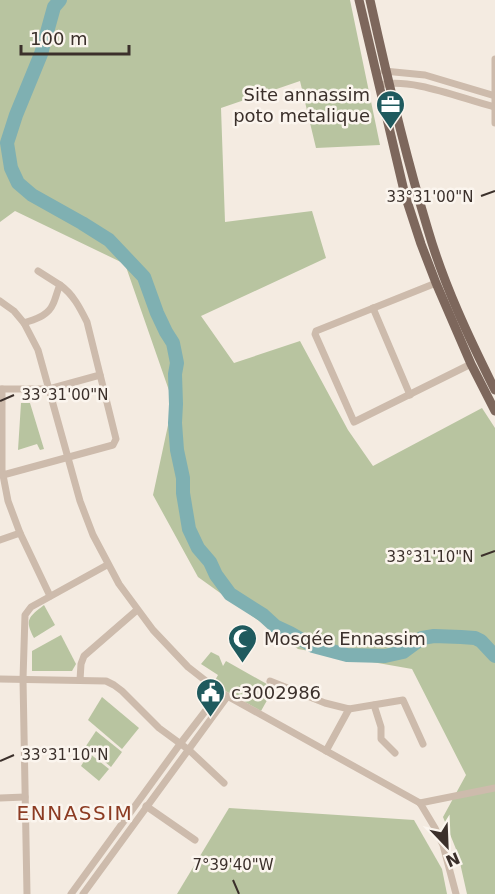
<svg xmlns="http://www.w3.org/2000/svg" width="495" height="894" viewBox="0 0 495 894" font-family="'DejaVu Sans',sans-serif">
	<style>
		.green { fill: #b8c4a0 }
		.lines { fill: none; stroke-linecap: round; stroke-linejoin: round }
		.river { stroke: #7fb0b2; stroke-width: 14 }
		.minor { stroke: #cdbbac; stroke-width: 7 }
		.major { stroke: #7d675c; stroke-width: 9 }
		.ticks { fill: none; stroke: #3b302b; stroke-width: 2 }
		.labels { text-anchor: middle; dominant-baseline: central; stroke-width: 5; stroke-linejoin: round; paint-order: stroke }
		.poi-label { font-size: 18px; fill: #3b302b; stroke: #fbf5ee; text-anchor: start }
		.neighbourhood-label { font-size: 20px; letter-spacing: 1.5px; fill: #8c3b22; stroke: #fbf5ee }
		.ticks-label { font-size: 15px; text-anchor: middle; fill: #3b302b; stroke: #fbf5ee; stroke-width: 5; stroke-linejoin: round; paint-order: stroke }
	</style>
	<rect width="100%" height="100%" fill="#f4ebe1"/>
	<g class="green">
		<path d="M0,0H350L380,145L316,148L300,81L221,108L225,222L312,211L326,258L201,316L234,363L300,341L348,430L373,466L482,408L495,428V894H467L458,854L443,817L466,775L412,669L298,649L198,577L153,495L173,402L125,264L15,211L0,222Z"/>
		<path d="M21,403H30L44,449L40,450L37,444L18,450Z"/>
		<path d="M44,605L55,625L34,638C24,619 29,617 44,605Z"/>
		<path d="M61,635L76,664L72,671H32V651Z"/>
		<path d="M211,652L219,656L223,666L226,661L274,688L261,711L213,684L218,675L201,664Z"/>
		<path d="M102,697L139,728L122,749L88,720Z"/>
		<path d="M96,731L122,752L111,767L86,746Z"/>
		<path d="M89,753L109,769L99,781L81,766Z"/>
		<path d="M229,808L414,820L442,869L447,894H177Z"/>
	</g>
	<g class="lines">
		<path class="river" d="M60,0L54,7L41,54L16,115L7,143L11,168L18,183L32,195L82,223L109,240L144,277L157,313L166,332L173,343L177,363L175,374L176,404L175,423L177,450L183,478V493L189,529L198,548L210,562L216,575L230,594L263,615L275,626L290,633L313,646L347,655L385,656L403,652L422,638L434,636L461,637L475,638L481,641L495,656"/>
		<g class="minor">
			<path d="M495,59V123"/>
			<path d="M384,71L425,75L495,96"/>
			<path d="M379,85C412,77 462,99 495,107"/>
			<path d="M38,271L60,285"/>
			<path d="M436,283L316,331L315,334L354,422L471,364"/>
			<path d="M0,301L14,311L24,323L38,350L80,501L93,535L119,584L153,630L188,667L220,692L420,803L435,828L443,845L456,894"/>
			<path d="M373,308L410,395"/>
			<path d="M0,389H49L100,375"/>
			<path d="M2,389V470L8,501L20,533"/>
			<path d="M3,475L113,445L116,439L87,322C80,308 73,294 60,285C57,291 56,298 53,304C48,316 35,319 24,323"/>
			<path d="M0,540L20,533L50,596"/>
			<path d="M0,679L106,681L114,685L122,691L159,728L189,750L224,783"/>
			<path d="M80,680L81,664L84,656L137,610"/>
			<path d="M270,681L325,703L349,709L403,700L423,744"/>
			<path d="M374,705L381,727V739L395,753"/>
			<path d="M326,751L349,709"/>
			<path d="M0,798L25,797"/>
			<path d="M420,803L495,788"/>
			<path d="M146,806L195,840"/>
			<path d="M27,894L23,679L25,615L31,607L107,565"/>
			<path d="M71,894L180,744L220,692"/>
			<path d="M83,894L227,697"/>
		</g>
		<g class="major">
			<path d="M359,0L405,195L421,244L436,283L471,364L495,411"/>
			<path d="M370,0C387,77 405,154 428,230C444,285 469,338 495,390"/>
		</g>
	</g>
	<path class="ticks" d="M481,196L495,191M0,401L14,395M481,556L495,551M0,761L14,755M233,880L239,894"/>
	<defs>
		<symbol id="office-pin" viewBox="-11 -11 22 30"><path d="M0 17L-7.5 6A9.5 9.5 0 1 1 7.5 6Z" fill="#1f5a5e" stroke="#fbf5ee"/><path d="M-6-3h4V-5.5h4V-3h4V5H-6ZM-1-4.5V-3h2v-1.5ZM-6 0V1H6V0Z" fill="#fff"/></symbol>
		<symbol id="mosque-pin" viewBox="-11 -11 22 30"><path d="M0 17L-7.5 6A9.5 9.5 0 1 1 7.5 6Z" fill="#1f5a5e" stroke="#fbf5ee"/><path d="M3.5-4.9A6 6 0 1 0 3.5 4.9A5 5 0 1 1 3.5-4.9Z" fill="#fff"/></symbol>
		<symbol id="civic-pin" viewBox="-11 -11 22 30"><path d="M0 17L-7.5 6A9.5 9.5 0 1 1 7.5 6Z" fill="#1f5a5e" stroke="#fbf5ee"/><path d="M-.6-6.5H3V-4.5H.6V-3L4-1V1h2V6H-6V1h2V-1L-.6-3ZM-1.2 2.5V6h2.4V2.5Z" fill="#fff"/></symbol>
	</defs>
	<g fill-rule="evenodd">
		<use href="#office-pin" x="374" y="88" width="33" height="45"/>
		<use href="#mosque-pin" x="226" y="622" width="33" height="45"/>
		<use href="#civic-pin" x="194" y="676" width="33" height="45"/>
	</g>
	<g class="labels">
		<g class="poi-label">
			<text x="370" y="94" text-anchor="end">Site annassim<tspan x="370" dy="21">poto metalique</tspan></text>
			<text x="264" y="638">Mosqée Ennassim</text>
			<text x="231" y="692">c3002986</text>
		</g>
		<g class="neighbourhood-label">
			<text x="75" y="813">ENNASSIM</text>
		</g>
	</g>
	<g class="ticks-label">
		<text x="430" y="202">33°31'00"N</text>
		<text x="65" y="400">33°31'00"N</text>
		<text x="430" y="562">33°31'10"N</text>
		<text x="65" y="760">33°31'10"N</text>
		<text x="233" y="870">7°39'40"W</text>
	</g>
	<g transform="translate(447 846) rotate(157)" stroke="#fbf5ee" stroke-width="4.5" paint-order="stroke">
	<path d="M0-4.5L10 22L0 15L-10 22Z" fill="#3b302b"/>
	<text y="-9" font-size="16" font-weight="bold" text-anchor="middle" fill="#3b302b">N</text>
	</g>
	<path d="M21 45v9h108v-9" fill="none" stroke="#3b302b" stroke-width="3"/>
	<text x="30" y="45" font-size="18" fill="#3b302b" stroke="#fbf5ee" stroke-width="4.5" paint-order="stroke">100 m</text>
</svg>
